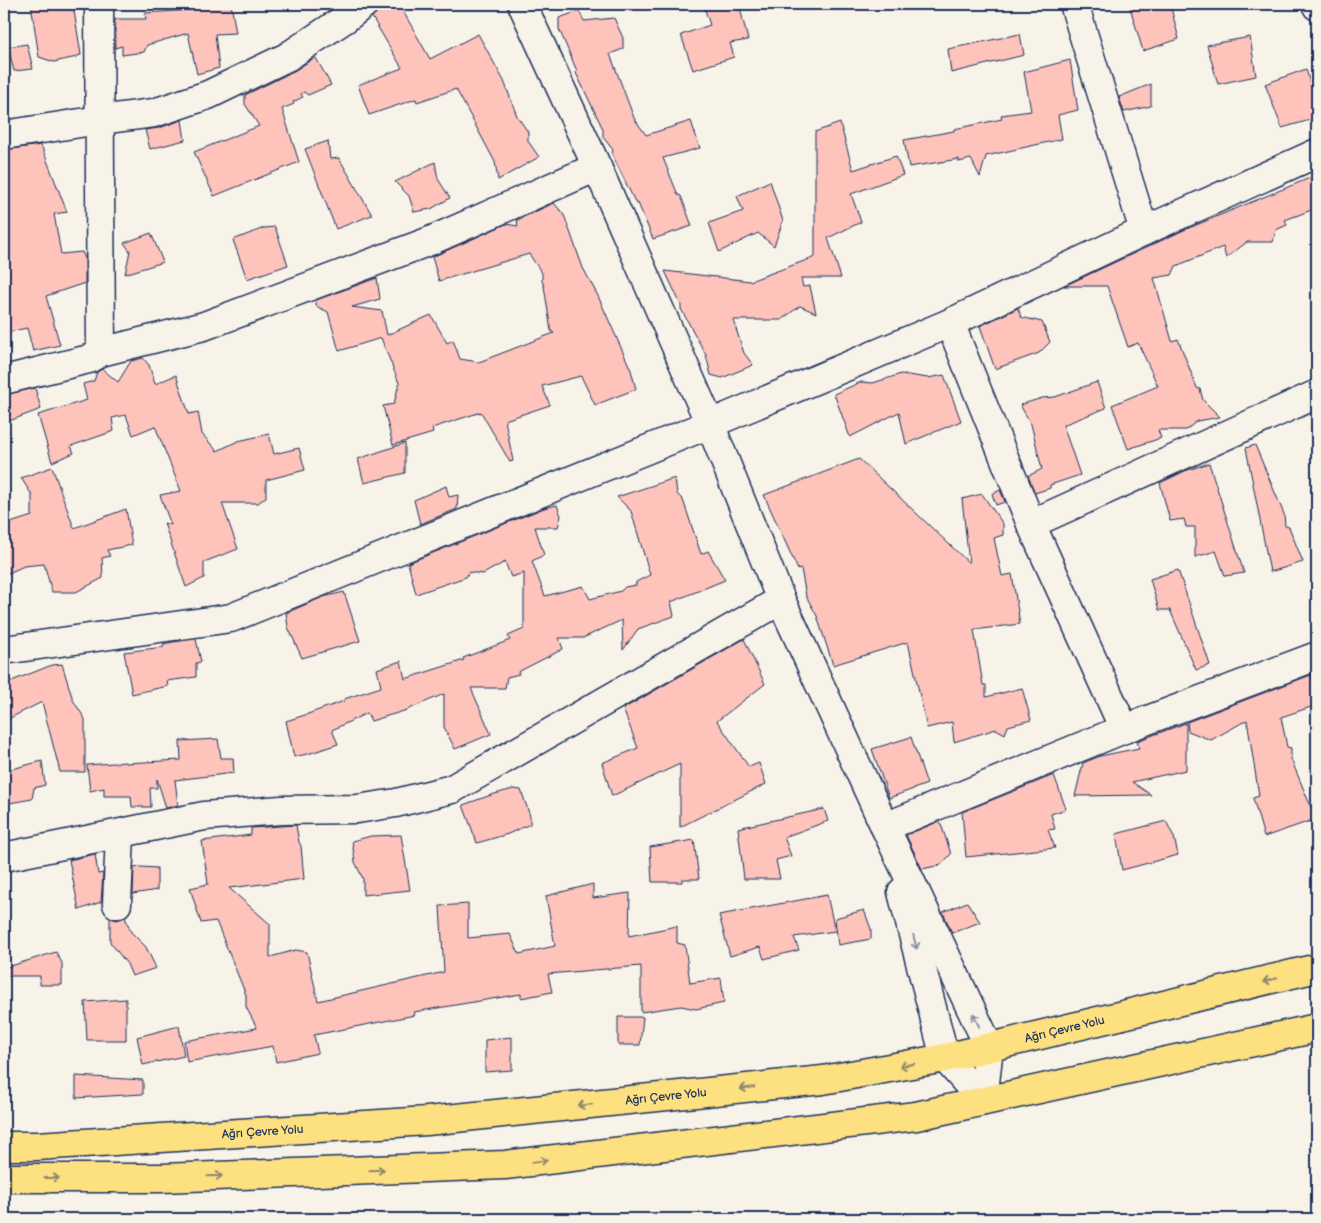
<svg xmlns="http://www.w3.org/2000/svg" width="1321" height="1223" viewBox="0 0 1321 1223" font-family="'Balsamiq Sans',sans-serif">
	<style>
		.building { fill: #fec3bb; stroke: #1b2f5e }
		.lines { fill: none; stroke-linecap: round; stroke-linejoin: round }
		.minor-casing { stroke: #1b2f5e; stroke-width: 31 }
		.highway-casing { stroke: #1b2f5e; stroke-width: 31 }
		.minor { stroke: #f7f3e8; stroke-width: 28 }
		.highway { stroke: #fde080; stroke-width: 28 }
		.oneway { stroke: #8991a3 }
		.oneway2 { stroke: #8c886f }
		.labels { text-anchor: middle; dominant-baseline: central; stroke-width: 4.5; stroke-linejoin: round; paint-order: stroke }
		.street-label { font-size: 12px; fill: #1b2f5e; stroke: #f7f3e8 }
	</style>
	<rect width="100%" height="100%" fill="#f7f3e8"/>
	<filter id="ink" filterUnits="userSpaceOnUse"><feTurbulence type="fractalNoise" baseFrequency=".02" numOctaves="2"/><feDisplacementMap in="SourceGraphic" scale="10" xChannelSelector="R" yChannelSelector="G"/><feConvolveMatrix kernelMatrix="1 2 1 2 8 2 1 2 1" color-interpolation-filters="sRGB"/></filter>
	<g filter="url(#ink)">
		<g class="building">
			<path d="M31,4H73L81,55L77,56V57L54,62L39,57Z"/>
			<path d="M192,4H231L236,33L215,34L219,68L197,74L188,33L147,45L144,52L122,55V46L115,48V19H146L145,13L192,10Z"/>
			<path d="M379,4H399L430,59L478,34L504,81L517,116L528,132V141L539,157L498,180L495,162L456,89L417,102L416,99L369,115L358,85L402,68L372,17L378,10Z"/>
			<path d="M703,4H739L748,40L730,43L734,57L693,70L681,35L710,25Z"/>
			<path d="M1129,4H1170L1179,39L1143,51Z"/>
			<path d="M579,11L584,21L614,18L623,38V49L610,54L634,118L646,135L691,121L700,148L663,158L678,195L681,196L692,226L653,239L638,203L636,204L612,154L613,150L603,137V129L576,73L577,71L559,29V18Z"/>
			<path d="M1020,34L1024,55L951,73L948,49Z"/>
			<path d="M1250,37L1256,76L1218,84L1207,45Z"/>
			<path d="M27,44L33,69L14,71L8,47Z"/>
			<path d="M314,58H316L331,85L308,95L304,92L301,94L303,97L293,102L294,104L282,109L299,162L214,196L194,152L259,126L245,104V95L294,71Z"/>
			<path d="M1070,60L1078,110L1058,115L1062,139L986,156L980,177L971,159L959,162V159L909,167L904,140L954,131V129L1002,119L1001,115L1031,111L1024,72Z"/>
			<path d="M1306,69L1317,107V118L1282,128L1265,84Z"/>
			<path d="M1151,84V106L1124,112L1119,97Z"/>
			<path d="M182,120L185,140L150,149L145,130L159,128Z"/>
			<path d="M840,123L853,170L896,156L903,175L851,194L861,222L828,238L841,278H801L803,287L810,286L816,313L800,306L781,320H733L744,353L753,365L722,378L711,375L706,355L681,309V305L665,271L750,281L815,257V132Z"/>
			<path d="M328,141L330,159L339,158L372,215L336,229L305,149Z"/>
			<path d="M41,145L67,212L54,214L61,254L82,252L85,258V283L46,296L60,345L33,351L27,328L4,333V150Z"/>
			<path d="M435,162L438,179L450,198L431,209L414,212L409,196L395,182Z"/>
			<path d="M1317,175V208L1285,220L1287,225L1276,230L1273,242H1247L1226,258L1223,247L1176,266L1172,275L1154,278L1172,341L1178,339L1197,388L1200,389L1203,400L1220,417L1197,421L1186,430H1158L1161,438L1128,449L1112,405L1158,386L1138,343L1128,347L1107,286H1064L1184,230Z"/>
			<path d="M770,181L783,221L774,246L758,233L719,252L709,223L743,211L737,196Z"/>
			<path d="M554,203L564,215L583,268L598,296L631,370L636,389L595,405L581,376L542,386L550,405L505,420L513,461L510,462L481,412L432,428L433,433L393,445L383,406L394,404L399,383L381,338L339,351L328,312L316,306V300L377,278L380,299L352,307L382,311L387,335L431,315L447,343L453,340L460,359L479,362L554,333L551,331L544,286L542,281V273L529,254L439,281L432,257L506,224L518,226L517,220Z"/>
			<path d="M275,227L288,265L247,279L233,240L264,228Z"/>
			<path d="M151,233L163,262L125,274L130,251L124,243Z"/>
			<path d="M1018,308L1021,317L1042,322L1050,342L1039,353L995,369L980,326Z"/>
			<path d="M143,358L149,365L155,384L176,375L189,414L198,412L202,434L217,451L238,441L269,434L274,454L299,448L305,470L266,480V497L258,503H222L238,549L204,562V578L186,587L164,523L171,525L160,495L181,491L155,426L133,435L126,415L112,418L114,431L71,446L74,453L52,462L38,415L87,400L83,384L94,381L97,372L102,369L118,382L131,361Z"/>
			<path d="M901,374L928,378L944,375L961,421L906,444L899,412L850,437L834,394L861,382L873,383Z"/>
			<path d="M1097,382L1106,408L1063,425L1080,475L1050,485V488L1035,493L1028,476L1042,469L1031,424L1020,405L1042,398L1055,397Z"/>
			<path d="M35,388L41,409L4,423V395Z"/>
			<path d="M405,443V473L364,483L358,459Z"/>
			<path d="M1255,445L1284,514L1285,526L1289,527L1303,562L1270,572L1246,448Z"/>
			<path d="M859,459L969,563L962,499L982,494L1003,524V535L994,538L1002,576L1012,574L1020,624L974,630L983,685H986V697L1022,688L1031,720L1008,726L1005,734L996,729L954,742L952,722L927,728L908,642L833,665L817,616L806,596L801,569L798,570L764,495Z"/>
			<path d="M1209,463L1244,573L1225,576L1216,551L1195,557V527H1186L1184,519L1170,521L1160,483L1185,471Z"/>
			<path d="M52,467L74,528L126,509L132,545L107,550L110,556L102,558L103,578L76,592H52L44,564L24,566L4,575V525L32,516V495L21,478Z"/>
			<path d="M675,478L677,494L683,500L701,554L708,551L725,580L671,602L674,616L638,629L623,650L622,620L583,638H559L563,649L518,672L519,674L507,677L505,688H471L491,734L455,749L444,727V694L407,710L371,721L367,713L332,730L338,744L311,753L294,757L286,721L305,715L344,701V699L381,687L377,669L401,661L405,679L464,660L463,658L510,640L508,636L524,629V573L511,577L505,562L483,574L469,572L466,577L416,594L408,563L544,508L557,505L561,516L558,527H535L544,555L532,561L545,596L583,586L590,599L621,591L625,587L636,585V582L650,575L631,511L617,497Z"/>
			<path d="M446,486L449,497L458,495L457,509L420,524L414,500Z"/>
			<path d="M1000,490L1005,502L996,505L992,494Z"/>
			<path d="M1178,570L1210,665L1196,670L1170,610H1159L1150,579Z"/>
			<path d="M344,592L360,641L302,658L288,627L286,613L323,597Z"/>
			<path d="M196,639L201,662L196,663V677L167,681L168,686L132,694L124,652L164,647L163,644L173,642Z"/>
			<path d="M744,639L765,684L717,721L749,767L759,763L766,784L680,827V764L612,796L602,763L638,748L623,709Z"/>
			<path d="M62,664L73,700L85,719V772H60L42,702L4,721V684L52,665Z"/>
			<path d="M1311,675L1317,690V705L1281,717L1287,747L1291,748V759L1316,819L1264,837L1253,798L1259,796L1247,720L1211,740L1188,731L1187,722Z"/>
			<path d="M1186,723V770L1132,782L1151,795L1075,796L1083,763L1100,756L1139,748L1137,741Z"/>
			<path d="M911,737L927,784L889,798L872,749Z"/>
			<path d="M218,739L221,758H233L234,773L175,780L178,805L166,808L157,779V788H150L151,807H132L131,796H104V788L90,791L87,765L126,762V763L181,760L180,741Z"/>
			<path d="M42,761L45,785L34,788L32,799L4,804V771Z"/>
			<path d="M1054,775L1066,809L1051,814L1055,829L1048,830L1055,848L966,857L962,812Z"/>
			<path d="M513,789L521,790L530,816V824L508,834L477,843L463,805L491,795Z"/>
			<path d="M824,809L828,821L784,837L791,856L776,860L780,879H744L738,828Z"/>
			<path d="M940,821L951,854L941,865L922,869L906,835Z"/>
			<path d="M1166,821L1174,837L1178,855L1122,870L1116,834Z"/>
			<path d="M296,825L299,842L301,846L304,879L229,888L270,924V957L296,950L307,952L318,1001L444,972L440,906L468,904V938L510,934L519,954L555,946L546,896L593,884V898L630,893L629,936L677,926V943L685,945L690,983L721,978L724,1003L696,1009L681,1006L641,1012V966L548,974L552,992L521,998V994L414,1012L415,1015L314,1035L318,1053L276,1062L273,1046L187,1062L184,1041L257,1028L246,1007V995L216,921L201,923L190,888L208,884L202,841L251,835V828Z"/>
			<path d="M401,835L410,890L363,895V879L355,862L352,841L371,836Z"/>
			<path d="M694,840L699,879H682V882H652L650,847Z"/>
			<path d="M95,854L98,874L103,873L101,902L79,910L69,860Z"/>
			<path d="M140,867L157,868V890L133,894L134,868Z"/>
			<path d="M827,895L835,931L794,937L799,950L764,959L760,947L730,956L719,915Z"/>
			<path d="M967,902L980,922L952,933L943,912Z"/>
			<path d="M864,910L871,929V939L838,945L835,918Z"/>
			<path d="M125,917L131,932L146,947L156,968L132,976L127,964L110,942V918L117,920Z"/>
			<path d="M56,952L62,963V985H40V976H4V968Z"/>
			<path d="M126,999V1040H87L85,1002Z"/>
			<path d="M618,1017H643L640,1045H618Z"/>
			<path d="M179,1026L184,1056L143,1065L137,1037Z"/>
			<path d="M512,1037V1070L485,1072V1040Z"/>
			<path d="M76,1076L143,1080V1094L76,1098Z"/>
		</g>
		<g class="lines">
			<defs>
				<g id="minor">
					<path d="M99,4L101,352"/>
					<path d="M522,4L597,167L710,424L781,600L885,827L989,1047L983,1101"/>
					<path d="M1074,4L1144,231"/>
					<path d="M1316,4L1317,6"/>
					<path d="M4,135L99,120L154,113L208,95L287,57L346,18L364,4"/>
					<path d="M950,323L1031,524L1124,729"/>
					<path d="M4,380L89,359L101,352L204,326L430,241L597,167"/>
					<path d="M1031,524L1317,394"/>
					<path d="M4,650L231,618L710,424L950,323L1144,231L1317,153"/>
					<path d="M885,827L1124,729L1317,656"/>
					<path d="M4,857L204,816L281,810L357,809L396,803L452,789L781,600"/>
					<path d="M902,892L945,1058L983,1101"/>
					<path d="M117,904L120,834"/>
				</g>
				<g id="highway">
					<path id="s1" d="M4,1146H37L427,1121L823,1080L945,1058L1317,968"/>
					<path d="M4,1178H161L505,1165L916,1116L1317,1028"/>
				</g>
			</defs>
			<use href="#minor" class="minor-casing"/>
			<use href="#highway" class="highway-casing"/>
			<use href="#minor" class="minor"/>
			<use href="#highway" class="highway"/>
		</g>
		<defs><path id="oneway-shaft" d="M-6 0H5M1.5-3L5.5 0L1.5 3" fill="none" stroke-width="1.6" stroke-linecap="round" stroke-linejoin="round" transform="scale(1.25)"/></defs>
		<g class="oneway">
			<use href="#oneway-shaft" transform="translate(915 942) rotate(76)"/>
			<use href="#oneway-shaft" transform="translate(976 1020) rotate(-115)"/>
		</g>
		<g class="oneway2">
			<use href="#oneway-shaft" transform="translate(1270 980) rotate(166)"/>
			<use href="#oneway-shaft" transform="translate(907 1065) rotate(170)"/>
			<use href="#oneway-shaft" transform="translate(747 1088) rotate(174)"/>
			<use href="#oneway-shaft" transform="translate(585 1105) rotate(174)"/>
			<use href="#oneway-shaft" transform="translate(540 1161) rotate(-7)"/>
			<use href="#oneway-shaft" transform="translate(377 1170) rotate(-2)"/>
			<use href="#oneway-shaft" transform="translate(215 1176) rotate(-2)"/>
			<use href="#oneway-shaft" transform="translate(52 1178)"/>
		</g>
	</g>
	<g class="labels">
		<g class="street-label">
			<text stroke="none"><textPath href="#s1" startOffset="1069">Ağrı Çevre Yolu</textPath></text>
			<text stroke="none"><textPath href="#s1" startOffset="664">Ağrı Çevre Yolu</textPath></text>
			<text stroke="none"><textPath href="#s1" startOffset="259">Ağrı Çevre Yolu</textPath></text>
		</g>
	</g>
	<rect width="1321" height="1223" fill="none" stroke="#f7f3e8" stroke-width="20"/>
	<rect x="10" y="10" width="1301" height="1203" fill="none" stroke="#1b2f5e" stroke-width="2" filter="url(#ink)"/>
</svg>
